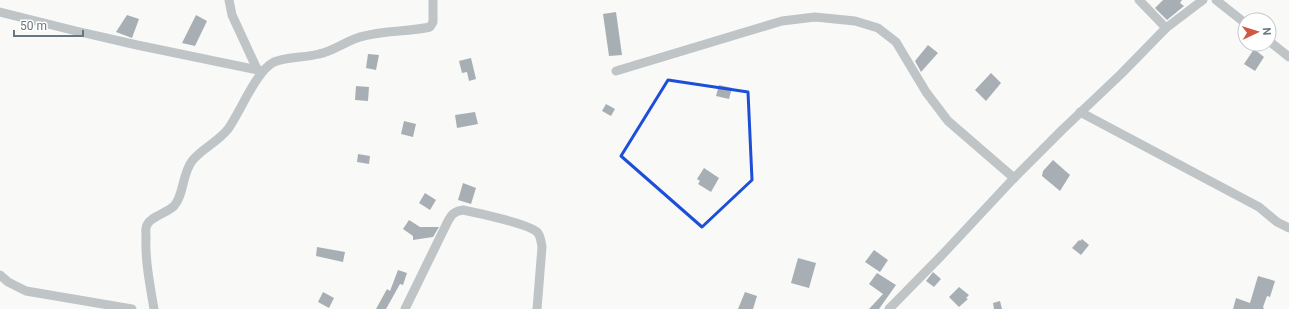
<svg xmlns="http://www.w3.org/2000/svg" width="1289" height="309" viewBox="0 0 1289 309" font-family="Roboto,sans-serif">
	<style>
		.building { fill: #a7afb4 }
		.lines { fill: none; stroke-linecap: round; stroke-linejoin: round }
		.minor { stroke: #bfc4c7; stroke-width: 9 }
		.marked { fill: none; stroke: #1d4ed8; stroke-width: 3; stroke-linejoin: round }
	</style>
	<rect width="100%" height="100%" fill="#f9f9f8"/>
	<g class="building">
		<path d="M1163,0H1182L1180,3L1184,6L1167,20L1155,8Z"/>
		<path d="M616,12L622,55L609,56L603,14Z"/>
		<path d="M127,15L139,19L132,38L116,32Z"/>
		<path d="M196,15L207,21L195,46L182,43Z"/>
		<path d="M928,45L938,53L921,72L915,61Z"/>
		<path d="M1254,49L1264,57L1255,71L1244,64Z"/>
		<path d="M368,54L379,55L376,70L366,68Z"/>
		<path d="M471,58L476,79L469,81L467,72L462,73L459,61Z"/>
		<path d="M991,73L1001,83L986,101L975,90Z"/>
		<path d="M719,85L732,88L729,99L716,96Z"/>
		<path d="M356,86L369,87L368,101L355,100Z"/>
		<path d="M606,104L615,109L611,116L602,111Z"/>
		<path d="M475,112L478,124L457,128L455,115Z"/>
		<path d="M404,121L416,124L413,137L401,134Z"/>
		<path d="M358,154L370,156L369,164L357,162Z"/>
		<path d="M1053,160L1070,175L1060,191L1042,176L1043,171Z"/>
		<path d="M704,168L719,178L711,192L698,184L700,181L697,179Z"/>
		<path d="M463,183L476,188L471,204L458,200Z"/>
		<path d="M425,193L436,200L430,210L419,203Z"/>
		<path d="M409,220L420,227H439L433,237L413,240V236L403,229Z"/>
		<path d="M1082,239L1089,245L1081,255L1072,248L1079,240L1080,241Z"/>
		<path d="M317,247L345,252L343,262L316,256Z"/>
		<path d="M874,250L888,260L880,272L865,262Z"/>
		<path d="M798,258L816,263L809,288L791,283Z"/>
		<path d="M398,270L407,273L403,285L400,284L386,309H376L387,289L390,291Z"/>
		<path d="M933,272L941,279L934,287L926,281Z"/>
		<path d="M877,273L896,285L879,309H869L883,294L869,284Z"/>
		<path d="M1258,276L1275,281L1270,297L1267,296L1263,307L1264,309H1233L1236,298L1250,303Z"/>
		<path d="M959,287L969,295L966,298L968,299L959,307L949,297Z"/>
		<path d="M323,292L334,298L329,308L318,302Z"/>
		<path d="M745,292L757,296L753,309H738Z"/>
		<path d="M1000,301L1002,309H994L993,303Z"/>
	</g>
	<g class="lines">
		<g class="minor">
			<path d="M229,0L232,15L257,69"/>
			<path d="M1139,0L1166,28"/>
			<path d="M1216,0L1245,23"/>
			<path d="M0,12L76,31L137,45L263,71"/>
			<path d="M1269,41L1289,57"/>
			<path d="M616,71L782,21L815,17L855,21L878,28L896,42L926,92L948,121L1014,178"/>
			<path d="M1080,112L1259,207L1277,222L1289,228"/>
			<path d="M0,275L8,282L26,291L132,309"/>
			<path d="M154,309C150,285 145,261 146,237C146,233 145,228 147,225C150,217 167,213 174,206C184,195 182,174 192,161C201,149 218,142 228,129C241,111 256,71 274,62C288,56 304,58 319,54C335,51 348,39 364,36C385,30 408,32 430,27L433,22V0"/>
			<path d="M405,309L447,223C451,215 454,211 463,210C478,213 529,224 537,232C541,236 541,242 542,247L537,309"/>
			<path d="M889,309L942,255L1014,178L1062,130L1121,74L1166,28L1203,0"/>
		</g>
	</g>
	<path class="marked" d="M668,80L748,92L752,180L702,227L621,156Z"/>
	<g transform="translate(1257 32) rotate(86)"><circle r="19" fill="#ffffff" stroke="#c2c9cc"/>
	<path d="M0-3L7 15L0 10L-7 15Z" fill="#d05741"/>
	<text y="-6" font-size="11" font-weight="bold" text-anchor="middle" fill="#67777f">N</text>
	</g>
	<path d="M14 30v6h69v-6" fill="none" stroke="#67777f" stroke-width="2"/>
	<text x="20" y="30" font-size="12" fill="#67777f" stroke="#ffffff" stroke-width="3" paint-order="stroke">50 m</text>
</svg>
